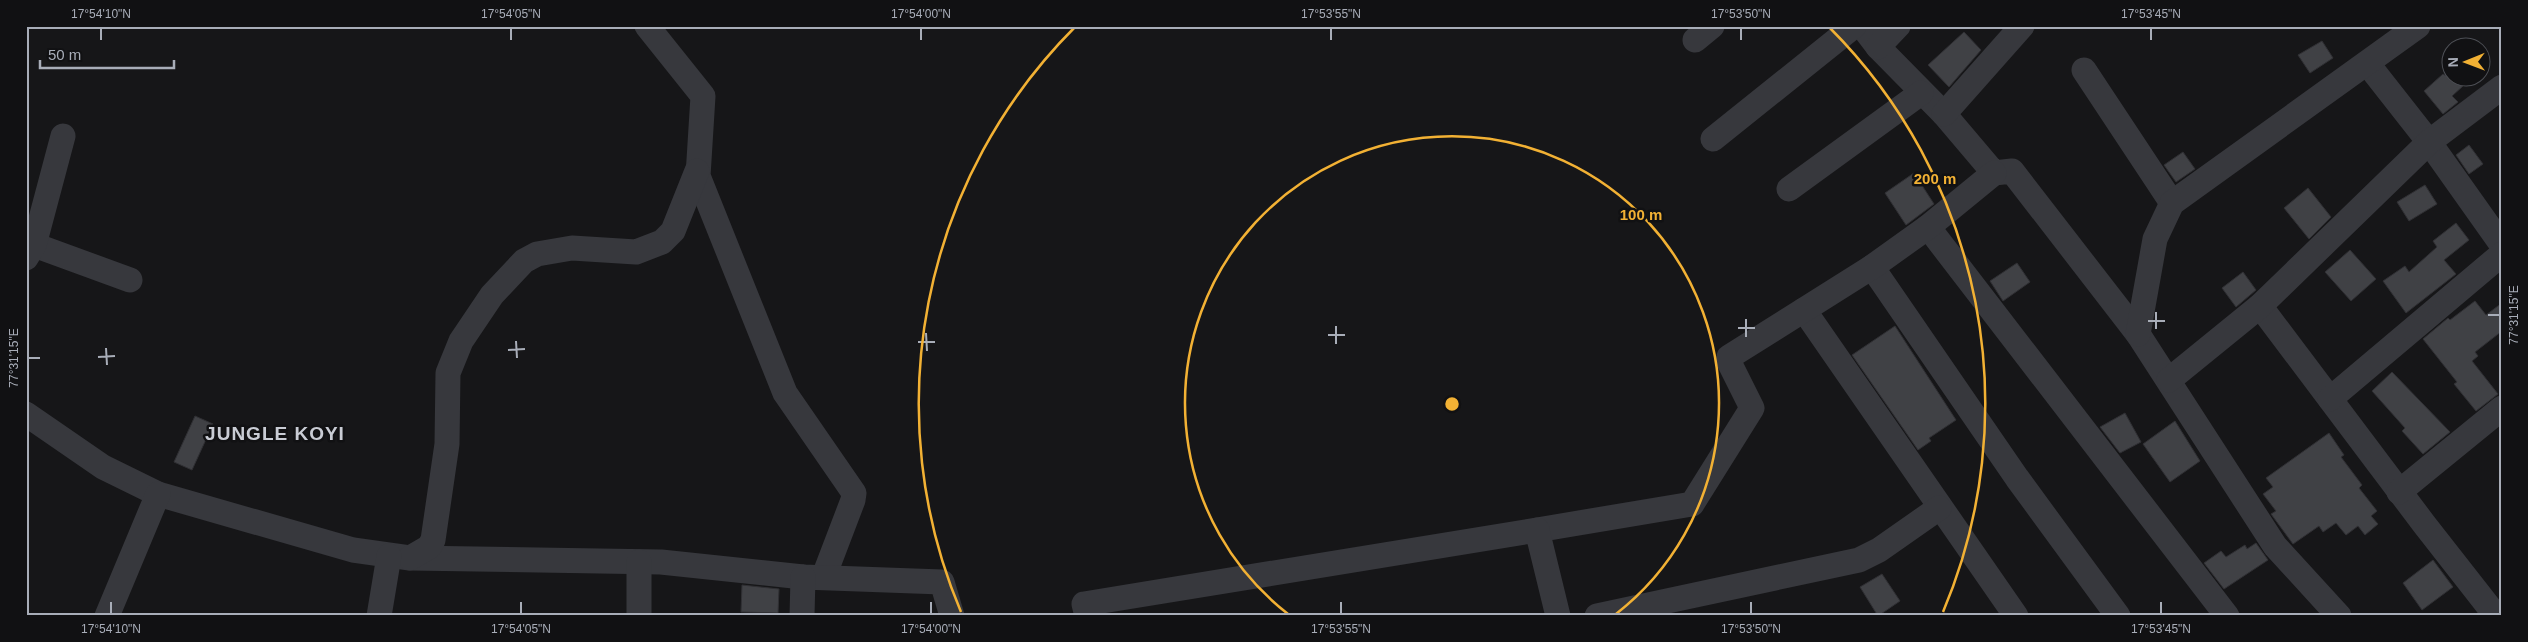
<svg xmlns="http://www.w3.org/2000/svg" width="2528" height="642" viewBox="0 0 2528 642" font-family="Arial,sans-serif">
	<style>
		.building { fill: #404145; stroke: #303034 }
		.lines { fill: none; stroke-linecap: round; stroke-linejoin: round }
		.minor { stroke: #37383d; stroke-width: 25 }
		.ticks { fill: none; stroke: #a8adb8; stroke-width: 2 }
		.ring { fill: none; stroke: #f2b134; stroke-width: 2.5 }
		.labels { text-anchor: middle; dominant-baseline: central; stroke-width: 5; stroke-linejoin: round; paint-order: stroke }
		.district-label { font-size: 19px; font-weight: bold; letter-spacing: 1px; fill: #c9ccd4; stroke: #111113 }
		.centre { fill: #f2b134; stroke: #111113; stroke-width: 2.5 }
		.ring-label { font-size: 15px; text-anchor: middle; font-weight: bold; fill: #f2b134; stroke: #111113; stroke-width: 5; stroke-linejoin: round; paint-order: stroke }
		.neatline { fill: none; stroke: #a8adb8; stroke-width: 2 }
		.ticks-label { font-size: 12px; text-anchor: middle; fill: #a8adb8 }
	</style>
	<rect width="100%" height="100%" fill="#161618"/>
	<g class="building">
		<path d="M1964,32L1981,50L1949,87L1928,65Z"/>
		<path d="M2322,41L2333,58L2310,73L2298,55Z"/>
		<path d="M2443,74L2463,86L2452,96L2458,102L2443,114L2424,91Z"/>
		<path d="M2469,145L2483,164L2469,174L2456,155Z"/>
		<path d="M2183,152L2195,169L2176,182L2164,165Z"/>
		<path d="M1914,173L1934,204L1906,225L1885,193Z"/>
		<path d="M2425,185L2437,204L2409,221L2397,202Z"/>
		<path d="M2308,188L2331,217L2309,239L2284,208Z"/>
		<path d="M2456,223L2469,240L2444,260L2456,274L2406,313L2383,281L2405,266L2409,272L2437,247L2433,241Z"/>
		<path d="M2350,250L2376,279L2351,301L2325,272Z"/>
		<path d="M2017,263L2030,282L2003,301L1990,281Z"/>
		<path d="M2243,272L2256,290L2236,307L2222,288Z"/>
		<path d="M2475,301L2486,315L2502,303V331L2475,352L2478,356L2472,361L2498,394L2476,411L2454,384L2457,382L2423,339L2448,318L2450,320Z"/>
		<path d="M1895,326L1956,420L1929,438L1931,441L1918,450L1852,355Z"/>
		<path d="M2392,372L2450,432L2423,454L2402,431L2405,428L2372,391Z"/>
		<path d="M2125,413L2141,442L2120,453L2100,427Z"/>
		<path d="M195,416L213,424L192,470L174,462Z"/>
		<path d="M2175,421L2200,461L2170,482L2143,444Z"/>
		<path d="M2329,433L2344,455L2341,457L2362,485L2359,488L2377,511L2371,516L2378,524L2365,535L2358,526L2346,535L2336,523L2323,532L2319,526L2293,544L2271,514L2276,511L2263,494L2273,487L2266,478Z"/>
		<path d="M2256,543L2268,560L2224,589L2204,563L2221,551L2226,557L2245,545L2247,549Z"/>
		<path d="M2433,560L2453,587L2422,610L2403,583Z"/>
		<path d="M1882,574L1900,601L1878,616L1860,587Z"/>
		<path d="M742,585L779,589L778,613L741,612Z"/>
	</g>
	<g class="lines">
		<g class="minor">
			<path d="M647,26L703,96L698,176L785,393L854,493L853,500L824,576"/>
			<path d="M1862,26L1878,47L1944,114L1994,173L2012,171L2138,334L2275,546L2339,616"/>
			<path d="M1695,40L1712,26"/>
			<path d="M1878,47L1898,26"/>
			<path d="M2367,63L2429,142L2502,245"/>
			<path d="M2084,70L2172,203"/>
			<path d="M1944,114L2022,26"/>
			<path d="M1713,139L1854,26"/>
			<path d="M1789,189L1921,93"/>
			<path d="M1928,227L2227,616"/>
			<path d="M26,242L130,280"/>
			<path d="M26,258L34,245L63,136"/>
			<path d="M1872,267L2017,478L2118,616"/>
			<path d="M2260,306L2424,524L2496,616"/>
			<path d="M1804,310L2016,616"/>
			<path d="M2138,334L2155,239L2172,203L2418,26"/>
			<path d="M2169,380L2260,306L2429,142L2502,87"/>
			<path d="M2330,399L2502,254"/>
			<path d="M26,414L103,467L158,494L353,550L410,558L661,562L803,577L942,582L952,616"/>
			<path d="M2399,492L2502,408"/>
			<path d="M1537,530L1692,504L1752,408L1729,362V357L1872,267L1928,227L1994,173"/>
			<path d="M410,558L429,547L433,540L447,444L448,373L461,341L492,295L524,261L537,254L572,248L636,252L662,242L673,231L697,171"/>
			<path d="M107,616L158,494"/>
			<path d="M379,616L389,556"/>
			<path d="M639,616V562"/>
			<path d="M802,616L803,577"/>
			<path d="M1087,616L1084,604L1537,530L1558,616"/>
			<path d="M1597,616L1859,560L1879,550L1939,508"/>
		</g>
	</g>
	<path class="ticks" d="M101,28V40M511,28V40M921,28V40M1331,28V40M1741,28V40M2151,28V40M2156,312V329M2488,315H2500M1746,319V337M2148,321H2165M1336,326V344M1738,328H1755M926,333L927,351M1328,335H1345M516,341L517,358M918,342H935M106,348L107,365M508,350L525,349M98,357L115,356M28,358H40M111,602V614M521,602V614M931,602V614M1341,602V614M1751,602V614M2161,602V614"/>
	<g class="ring">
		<path d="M1288 614A267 267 0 1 1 1616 614"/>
		<path d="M961 612A533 533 0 0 1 1075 27M1829 27A533 533 0 0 1 1943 612"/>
	</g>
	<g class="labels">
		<g class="district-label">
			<text x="275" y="433">JUNGLE KOYI</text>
		</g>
	</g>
	<circle cx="1452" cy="404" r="8" class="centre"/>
	<g class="ring-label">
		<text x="1935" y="184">200 m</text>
		<text x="1641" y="220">100 m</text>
	</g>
	<rect width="2528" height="642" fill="none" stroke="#111113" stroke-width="55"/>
	<g transform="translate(2466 62) rotate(269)"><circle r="24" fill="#111113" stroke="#4d4f55"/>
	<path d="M0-4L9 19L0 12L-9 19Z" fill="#f2b134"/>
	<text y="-8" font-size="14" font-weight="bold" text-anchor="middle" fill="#a8adb8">N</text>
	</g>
	<path d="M40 60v8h134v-8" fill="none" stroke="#a8adb8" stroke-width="2.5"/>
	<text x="48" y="60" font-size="15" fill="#a8adb8" stroke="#111113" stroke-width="4" paint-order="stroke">50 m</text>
	<rect x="28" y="28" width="2472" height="586" class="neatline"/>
	<g class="ticks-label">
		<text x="101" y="18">17°54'10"N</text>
		<text x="511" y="18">17°54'05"N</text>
		<text x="921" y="18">17°54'00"N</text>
		<text x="1331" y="18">17°53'55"N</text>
		<text x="1741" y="18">17°53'50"N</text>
		<text x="2151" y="18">17°53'45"N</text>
		<text transform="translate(2514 315) rotate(-90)" y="4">77°31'15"E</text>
		<text transform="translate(14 358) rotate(-90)" y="4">77°31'15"E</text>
		<text x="111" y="633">17°54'10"N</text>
		<text x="521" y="633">17°54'05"N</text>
		<text x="931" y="633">17°54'00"N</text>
		<text x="1341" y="633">17°53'55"N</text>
		<text x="1751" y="633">17°53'50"N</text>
		<text x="2161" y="633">17°53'45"N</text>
	</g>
</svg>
